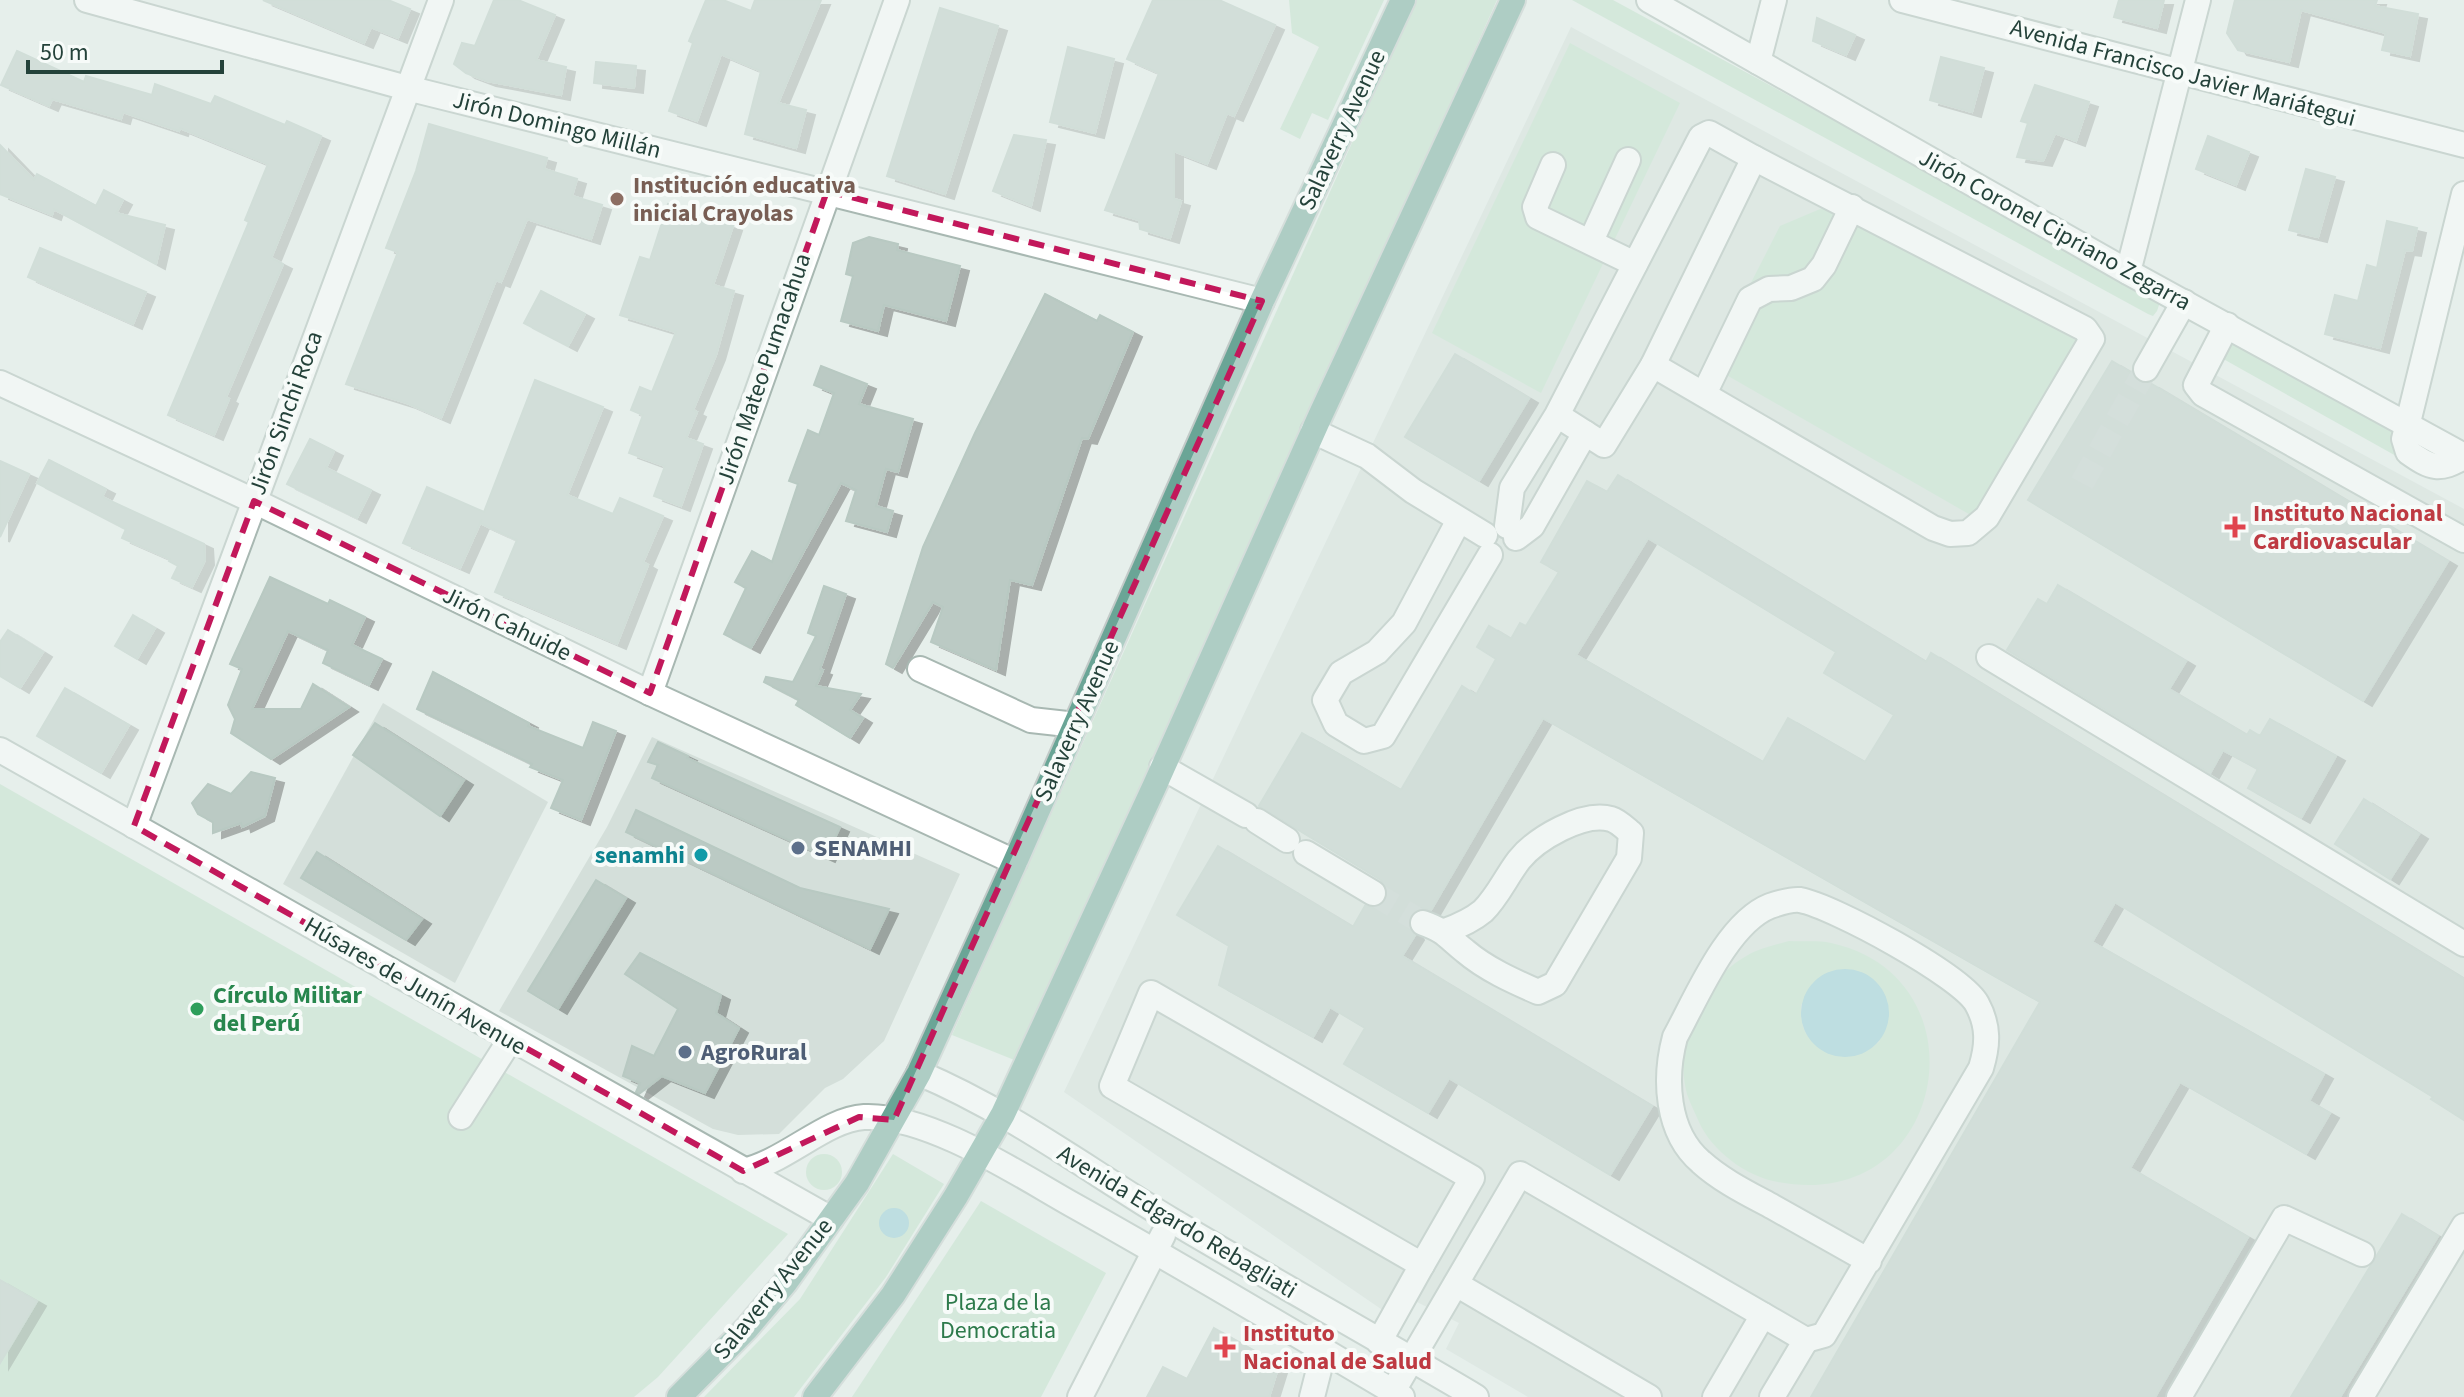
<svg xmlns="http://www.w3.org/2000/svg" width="2464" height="1397" viewBox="0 0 2464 1397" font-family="'Source Sans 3',sans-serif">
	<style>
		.built { fill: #d4dfda }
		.green { fill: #bfe0c8; fill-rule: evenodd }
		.water { fill: #8ec9d4 }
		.building { fill: #bbcac4; stroke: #b8c9c2; stroke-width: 2; fill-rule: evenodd; filter: url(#shadow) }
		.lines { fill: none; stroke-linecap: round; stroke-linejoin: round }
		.minor-tunnel { stroke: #bfccc8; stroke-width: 24; stroke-dasharray: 24 12; stroke-linecap: butt }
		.minor-casing { stroke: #a8b8b2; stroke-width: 28 }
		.major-casing { stroke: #c2cac8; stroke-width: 28 }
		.minor { stroke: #fff; stroke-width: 24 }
		.major { stroke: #6aa596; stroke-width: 24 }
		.marked { fill: none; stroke: #c2185b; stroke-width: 6; stroke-dasharray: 16 10; stroke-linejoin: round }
		.education-dot { fill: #8d6e63; stroke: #f7fbf9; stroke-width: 3 }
		.health-dot { fill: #e0444e; stroke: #f7fbf9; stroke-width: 3 }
		.service-dot { fill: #5c6f8a; stroke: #f7fbf9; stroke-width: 3 }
		.culture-dot { fill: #0f9aa8; stroke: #f7fbf9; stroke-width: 3 }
		.leisure-dot { fill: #2e9e5b; stroke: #f7fbf9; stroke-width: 3 }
		.labels { text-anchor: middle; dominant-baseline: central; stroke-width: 8; stroke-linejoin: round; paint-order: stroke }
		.street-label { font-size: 24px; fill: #24423a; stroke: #f7fbf9 }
		.education-label { font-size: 24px; font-weight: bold; fill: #785e54; stroke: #f7fbf9; text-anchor: start }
		.health-label { font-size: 24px; font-weight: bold; fill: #be3a42; stroke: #f7fbf9; text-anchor: start }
		.service-label { font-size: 24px; font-weight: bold; fill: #4e5e75; stroke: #f7fbf9; text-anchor: start }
		.culture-label { font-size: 24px; font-weight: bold; fill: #0d838f; stroke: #f7fbf9; text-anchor: end }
		.leisure-label { font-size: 24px; font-weight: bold; fill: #27864d; stroke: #f7fbf9; text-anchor: start }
		.park-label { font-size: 24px; fill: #2d7a4b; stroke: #f7fbf9 }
	</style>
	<defs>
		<filter id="shadow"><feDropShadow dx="9" dy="5" stdDeviation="0" flood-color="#0004"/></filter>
	</defs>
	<rect width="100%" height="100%" fill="#e6efeb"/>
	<g class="built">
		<path d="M1571,27L2464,509V1397H1528L1446,1349L1459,1323L1405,1296L1384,1311L1064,1092Z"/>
		<path d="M383,703L548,802L455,983L283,884Z"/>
		<path d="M652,737L960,874L884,1041L843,1079L825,1088L779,1134L738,1135L713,1129L499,1011L607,827Z"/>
	</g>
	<g class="green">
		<path d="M1289,0H1384L1328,120L1312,113L1300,139L1280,129L1319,47L1292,33Z"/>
		<path d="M1416,0H1497L1019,1062L952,1035Z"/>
		<path d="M1572,0H1613L2157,296L2161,299L2157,311L2153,316L2148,314Z"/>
		<path d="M1570,43L1680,103L1541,393L1432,333Z"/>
		<path d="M1832,204L2088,347L1981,521L1709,365L1780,226Z"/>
		<path d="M2228,341L2395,431L2405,461L2218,356Z"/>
		<path d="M0,784L788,1234L658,1377L634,1397H0Z"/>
		<path d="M1789,941C1802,942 1818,940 1831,943C1988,977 1948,1214 1778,1182C1747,1177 1712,1151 1699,1122C1695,1113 1690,1103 1687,1094C1673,1041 1701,981 1748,955C1760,948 1776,945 1789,941ZM1801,1004L1880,1041C1864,1055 1855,1056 1834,1050C1806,1042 1801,1033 1801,1004Z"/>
		<path d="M893,1154L944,1184L886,1277L794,1397H704L800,1299Z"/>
		<circle cx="824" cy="1172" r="18"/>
		<path d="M981,1201L1106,1273L1041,1397H852Z"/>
	</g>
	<g class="water">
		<circle cx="1845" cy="1013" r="44"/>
		<circle cx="894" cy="1223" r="15"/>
	</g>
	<g class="building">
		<path d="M263,0H388L410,9L398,38L371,27L364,43Z"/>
		<path d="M494,0H518L555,15L536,60L566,67L561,95L487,81L466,73L454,64L462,43L475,46Z"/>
		<path d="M706,0H723L751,11L755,0H821L778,103L806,110L796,148L745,134L761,71L721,54L697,121L669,111L693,43L689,41Z"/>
		<path d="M1153,0H1219L1275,25L1234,116L1227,113L1207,164L1174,151V199L1181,201L1170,238L1140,229L1139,220L1105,210L1159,73L1127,59Z"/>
		<path d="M2119,0H2164L2157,28L2114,17Z"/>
		<path d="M2235,0H2377L2375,6L2418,14L2410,56L2382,50L2386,33L2301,10L2289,62L2238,50L2227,33Z"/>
		<path d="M940,8L998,26L945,194L887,176Z"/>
		<path d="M1817,18L1855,35L1846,55L1813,41Z"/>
		<path d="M1068,47L1114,59L1095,133L1050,122Z"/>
		<path d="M17,51L84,82L86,76L152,95L155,84L211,104L215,96L285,125L287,121L321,136L271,258L283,264L226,397L229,399L214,435L168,415L249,222L245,220L268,164L180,128L179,131L123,112L121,119L52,99L49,106L1,85Z"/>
		<path d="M1941,57L1984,68L1972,112L1930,100Z"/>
		<path d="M596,62L636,66L634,88L594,83Z"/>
		<path d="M2035,85L2089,102L2076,141L2055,133L2043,161L2017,157L2028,123L2021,121Z"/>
		<path d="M429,124L547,158L544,169L577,179L572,196L602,205L591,239L527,219L501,282L496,280L441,418L407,403L346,384L398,252L386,248L416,171Z"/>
		<path d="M1014,135L1046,140L1031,206L993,191Z"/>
		<path d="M2208,136L2249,152L2236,185L2196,169Z"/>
		<path d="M0,145L34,180L37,174L96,206L104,190L123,200L116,213L165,225L156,264L54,209L52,215L0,194Z"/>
		<path d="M2306,169L2335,177L2318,237L2289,230Z"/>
		<path d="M668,204L733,226L713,285L734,291L716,355L693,410L697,412L686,438L703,444L681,506L654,496L665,466L629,453L643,415L631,410L640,387L652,392L676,332L620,315L640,257L650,260Z"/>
		<path d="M2387,221L2417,228L2412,251L2405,250L2380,348L2325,334L2335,295L2358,301L2367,265L2377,268Z"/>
		<path d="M869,237L898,244L897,250L960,266L946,321L884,305L878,331L841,321L853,276L846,274L853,243Z"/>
		<path d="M40,248L146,292L133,324L28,277Z"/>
		<path d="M541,291L585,314L568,346L524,323Z"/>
		<path d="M1045,294L1097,321L1100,315L1133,332L1088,439L1082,438L1032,585L1010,580L996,670L931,642L943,607L933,602L893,668L886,664L923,547L975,433Z"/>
		<path d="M1455,354L1529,398L1479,481L1405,437Z"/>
		<path d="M2112,361L2132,373L2138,382L2150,383L2448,561L2363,701L2028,500Z"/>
		<path d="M821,366L867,384L859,404L913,419L898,472L886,469L876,506L893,511L887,532L846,521L856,490L841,483L751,648L724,634L746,588L735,582L752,551L772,562L798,484L789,481L808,430L819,435L834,393L814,385Z"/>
		<path d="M535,380L603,407L567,495L613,514L620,498L663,516L643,562L648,565L617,644L495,592L517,540L480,523L482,519L460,568L403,543L427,487L484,512Z"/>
		<path d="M310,439L334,451L326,468L371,490L357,518L287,484Z"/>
		<path d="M49,460L106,489L102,497L204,544L205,560L192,587L172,578L178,566L169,561L170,559L122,538L126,529L37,483Z"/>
		<path d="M0,461L29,474L0,537Z"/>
		<path d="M1618,475L1926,662L1931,653L2464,979V1120L2431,1099L2433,1097L2115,902L2092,942L2324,1074L2309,1101L2330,1113L2306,1154L2180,1082L2130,1168L2248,1237L2155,1397H1811L2040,1002L1543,718L1431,910L1420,908L1409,917L1408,926L1415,935L1402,956L1652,1106L1610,1175L1449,1078L1428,1113L1344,1064L1365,1028L1330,1007L1313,1037L1219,985L1229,946L1177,915L1218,846L1353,927L1365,906L1374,908L1385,901L1388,892L1381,880L1259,806L1302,733L1401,790L1462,686L1476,695L1496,659L1477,647L1489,626L1511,639L1520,623L1526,626L1559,572L1541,562L1587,481L1607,492ZM1648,538L1836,652L1824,673L1894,715L1865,762L1788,718L1763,762L1576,655Z"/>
		<path d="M270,577L328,604L330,600L365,617L352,645L382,659L369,685L323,663L328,650L288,631L252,709H301L313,684L349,707L271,759L231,733L235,719L228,705L242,669L230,664Z"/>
		<path d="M2058,585L2186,661L2169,689L2247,735L2250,730L2260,736L2270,719L2336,756L2301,818L2248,788L2258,769L2223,750L2210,773L2007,650L2038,599L2047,604Z"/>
		<path d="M824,586L846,594L820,669L823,670L816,686L861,694L850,710L863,718L850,738L796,705L799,700L764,682L766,677L793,682L816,636L808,633Z"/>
		<path d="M133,615L155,628L137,659L115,646Z"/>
		<path d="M8,630L43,652L20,688L0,676V642Z"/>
		<path d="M433,672L529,723L528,726L583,748L593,722L616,731L581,820L551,808L563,780L530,767L532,764L417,709Z"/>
		<path d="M65,688L129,725L101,773L37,736Z"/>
		<path d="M375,723L464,780L440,816L353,755Z"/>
		<path d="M658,742L688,756L687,758L840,827L826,857L652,778L658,765L648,762Z"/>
		<path d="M251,772L275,778L265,816L242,827L241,823L213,833V822L198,814L192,803L208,784L231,794Z"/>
		<path d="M2364,799L2419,834L2390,879L2335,844Z"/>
		<path d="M636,810L800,888L889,909L870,949L626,832Z"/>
		<path d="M317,852L422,919L406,940L301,878Z"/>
		<path d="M596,880L626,898L558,1009L528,991Z"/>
		<path d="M640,953L721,995L716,1013L739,1028L705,1093L662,1076L639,1094L636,1092L640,1083L623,1076L632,1046L654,1056L678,1009L625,974Z"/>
		<path d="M2402,1214L2438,1236L2340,1397H2291Z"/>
		<path d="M0,1280L37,1301L0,1363Z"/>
		<path d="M1214,1328L1279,1365L1269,1397H1147L1163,1367L1187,1379Z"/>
	</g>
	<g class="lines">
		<g class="minor-tunnel">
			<path d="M2082,483L2146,369"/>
			<path d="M1373,893L1423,923"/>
		</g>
		<defs>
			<g id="minor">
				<path d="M87,0L407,88L1262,301"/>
				<path d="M1649,0L2128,272L2464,456"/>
				<path d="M1902,0L2464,145"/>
				<path d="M1758,62L1774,0"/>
				<path d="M1553,165L1535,207L1538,217L1635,264"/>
				<path d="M2464,194L2404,439L2408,452C2432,469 2439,471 2464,457"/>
				<path d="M1591,241L1628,160"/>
				<path d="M2128,272L2198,0"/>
				<path d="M2227,325L2196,385L2203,394L2464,540"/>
				<path d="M1653,365L1933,528L1950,534L1968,533L1987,517L2092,339L2085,329L1754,158"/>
				<path d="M2146,369L2184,302"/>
				<path d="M0,383L254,501L650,693L1015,862"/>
				<path d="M1704,394L1750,299L1769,289L1791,288L1813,279L1824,265L1852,207"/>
				<path d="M1313,431L1367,456L1413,491L1485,535"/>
				<path d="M1459,520L1404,623L1377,652L1341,673L1325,700L1336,724L1364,741L1383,736L1490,555"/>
				<path d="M1507,526L1512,488L1557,415L1701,137L1709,133L1754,158L1653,365L1604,445L1557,415"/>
				<path d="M1516,538L1532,526L1585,433"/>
				<path d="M1989,657L2464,944"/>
				<path d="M920,669L1031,720L1076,725"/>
				<path d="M650,693L897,0"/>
				<path d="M0,750L831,1219"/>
				<path d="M1162,767L1246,815"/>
				<path d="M1257,821L1287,840"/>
				<path d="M134,826L441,0"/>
				<path d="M1306,853L1373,893"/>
				<path d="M1423,923C1446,931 1447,937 1465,951C1486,969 1513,981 1538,992L1555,984L1629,858L1631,833C1625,828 1618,821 1611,819C1583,811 1536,839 1519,860C1506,877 1498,896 1483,911C1471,921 1459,926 1445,931"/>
				<path d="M1151,993L1472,1178L1422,1265L1112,1086Z"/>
				<path d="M919,1073C1009,1111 1088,1170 1171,1220C1272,1280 1375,1337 1476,1397"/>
				<path d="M461,1117L510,1040"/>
				<path d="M743,1171C785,1162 826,1119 864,1117C928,1114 1018,1174 1073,1205C1184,1267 1293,1332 1402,1397"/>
				<path d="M1456,1284L1649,1397"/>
				<path d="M1806,1340L1824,1335L1981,1068C1988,1045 1989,1026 1977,1004C1962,976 1833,906 1800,900C1791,899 1779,903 1770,906C1727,923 1696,999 1675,1037C1664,1078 1666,1132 1701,1162C1722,1181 1749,1194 1773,1207C1805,1225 1837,1243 1869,1261"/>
				<path d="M1379,1342L1422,1265"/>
				<path d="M1393,1391L1520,1174L1806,1340L1772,1397"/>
				<path d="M1080,1397L1163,1235"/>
				<path d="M1312,1397L1324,1350"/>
				<path d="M1715,1397L1763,1315"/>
				<path d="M2179,1397L2284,1218L2362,1254"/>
				<path d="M2361,1397L2464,1226"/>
			</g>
			<g id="major">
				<path d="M679,1397L747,1328L785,1283L857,1183L919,1073L1015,862L1262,301L1403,0"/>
				<path d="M815,1397L893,1295L956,1196L1003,1114L1155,785L1321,414L1513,0"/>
			</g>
		</defs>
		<use href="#minor" class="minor-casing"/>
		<use href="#major" class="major-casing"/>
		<use href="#minor" class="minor"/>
		<use href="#major" class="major"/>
	</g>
	<path d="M0 0H2464V1397H0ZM827,191L1262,301L894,1120L859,1117L743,1171L134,826L254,501L650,693Z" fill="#e6efeb" fill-opacity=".55" fill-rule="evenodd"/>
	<path class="marked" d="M827,191L1262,301L894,1120L859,1117L743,1171L134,826L254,501L650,693Z"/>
	<circle class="education-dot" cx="617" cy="199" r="8"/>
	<g class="health-dot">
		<path d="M2231 515h8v8h8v8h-8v8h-8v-8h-8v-8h8z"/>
		<path d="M1221 1335h8v8h8v8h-8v8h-8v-8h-8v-8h8z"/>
	</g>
	<g class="service-dot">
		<circle cx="798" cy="848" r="8"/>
		<circle cx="685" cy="1052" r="8"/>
	</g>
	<circle class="culture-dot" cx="701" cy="855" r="8"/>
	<circle class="leisure-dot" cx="197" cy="1009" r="8"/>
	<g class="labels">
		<g class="street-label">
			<text transform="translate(2183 73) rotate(15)">Avenida Francisco Javier Mariátegui</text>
			<text transform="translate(557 125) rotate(14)">Jirón Domingo Millán</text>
			<text transform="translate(1342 130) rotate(-65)">Salaverry Avenue</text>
			<text transform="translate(2055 230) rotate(29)">Jirón Coronel Cipriano Zegarra</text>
			<text transform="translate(764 369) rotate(-71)">Jirón Mateo Pumacahua</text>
			<text transform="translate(286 413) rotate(-70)">Jirón Sinchi Roca</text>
			<text transform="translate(507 624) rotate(26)">Jirón Cahuide</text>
			<text transform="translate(1077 721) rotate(-66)">Salaverry Avenue</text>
			<text transform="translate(415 986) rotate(30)">Húsares de Junín Avenue</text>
			<text transform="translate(1177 1222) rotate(31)">Avenida Edgardo Rebagliati</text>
			<text transform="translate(773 1289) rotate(-51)">Salaverry Avenue</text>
		</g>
		<g class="education-label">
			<text x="633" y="185">Institución educativa<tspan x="633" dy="28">inicial Crayolas</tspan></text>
		</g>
		<g class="health-label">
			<text x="2253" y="513">Instituto Nacional<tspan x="2253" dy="28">Cardiovascular</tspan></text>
			<text x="1243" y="1333">Instituto<tspan x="1243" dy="28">Nacional de Salud</tspan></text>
		</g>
		<g class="service-label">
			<text x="814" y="848">SENAMHI</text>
			<text x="701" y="1052">AgroRural</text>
		</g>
		<g class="culture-label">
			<text x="685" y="855">senamhi</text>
		</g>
		<g class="leisure-label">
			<text x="213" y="995">Círculo Militar<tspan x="213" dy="28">del Perú</tspan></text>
		</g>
		<g class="park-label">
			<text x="998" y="1302">Plaza de la<tspan x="998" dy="28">Democratia</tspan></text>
		</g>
	</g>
	<path d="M28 60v12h194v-12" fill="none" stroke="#24423a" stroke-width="4"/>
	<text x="40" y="60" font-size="24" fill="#24423a" stroke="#f7fbf9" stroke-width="6" paint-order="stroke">50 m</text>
</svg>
